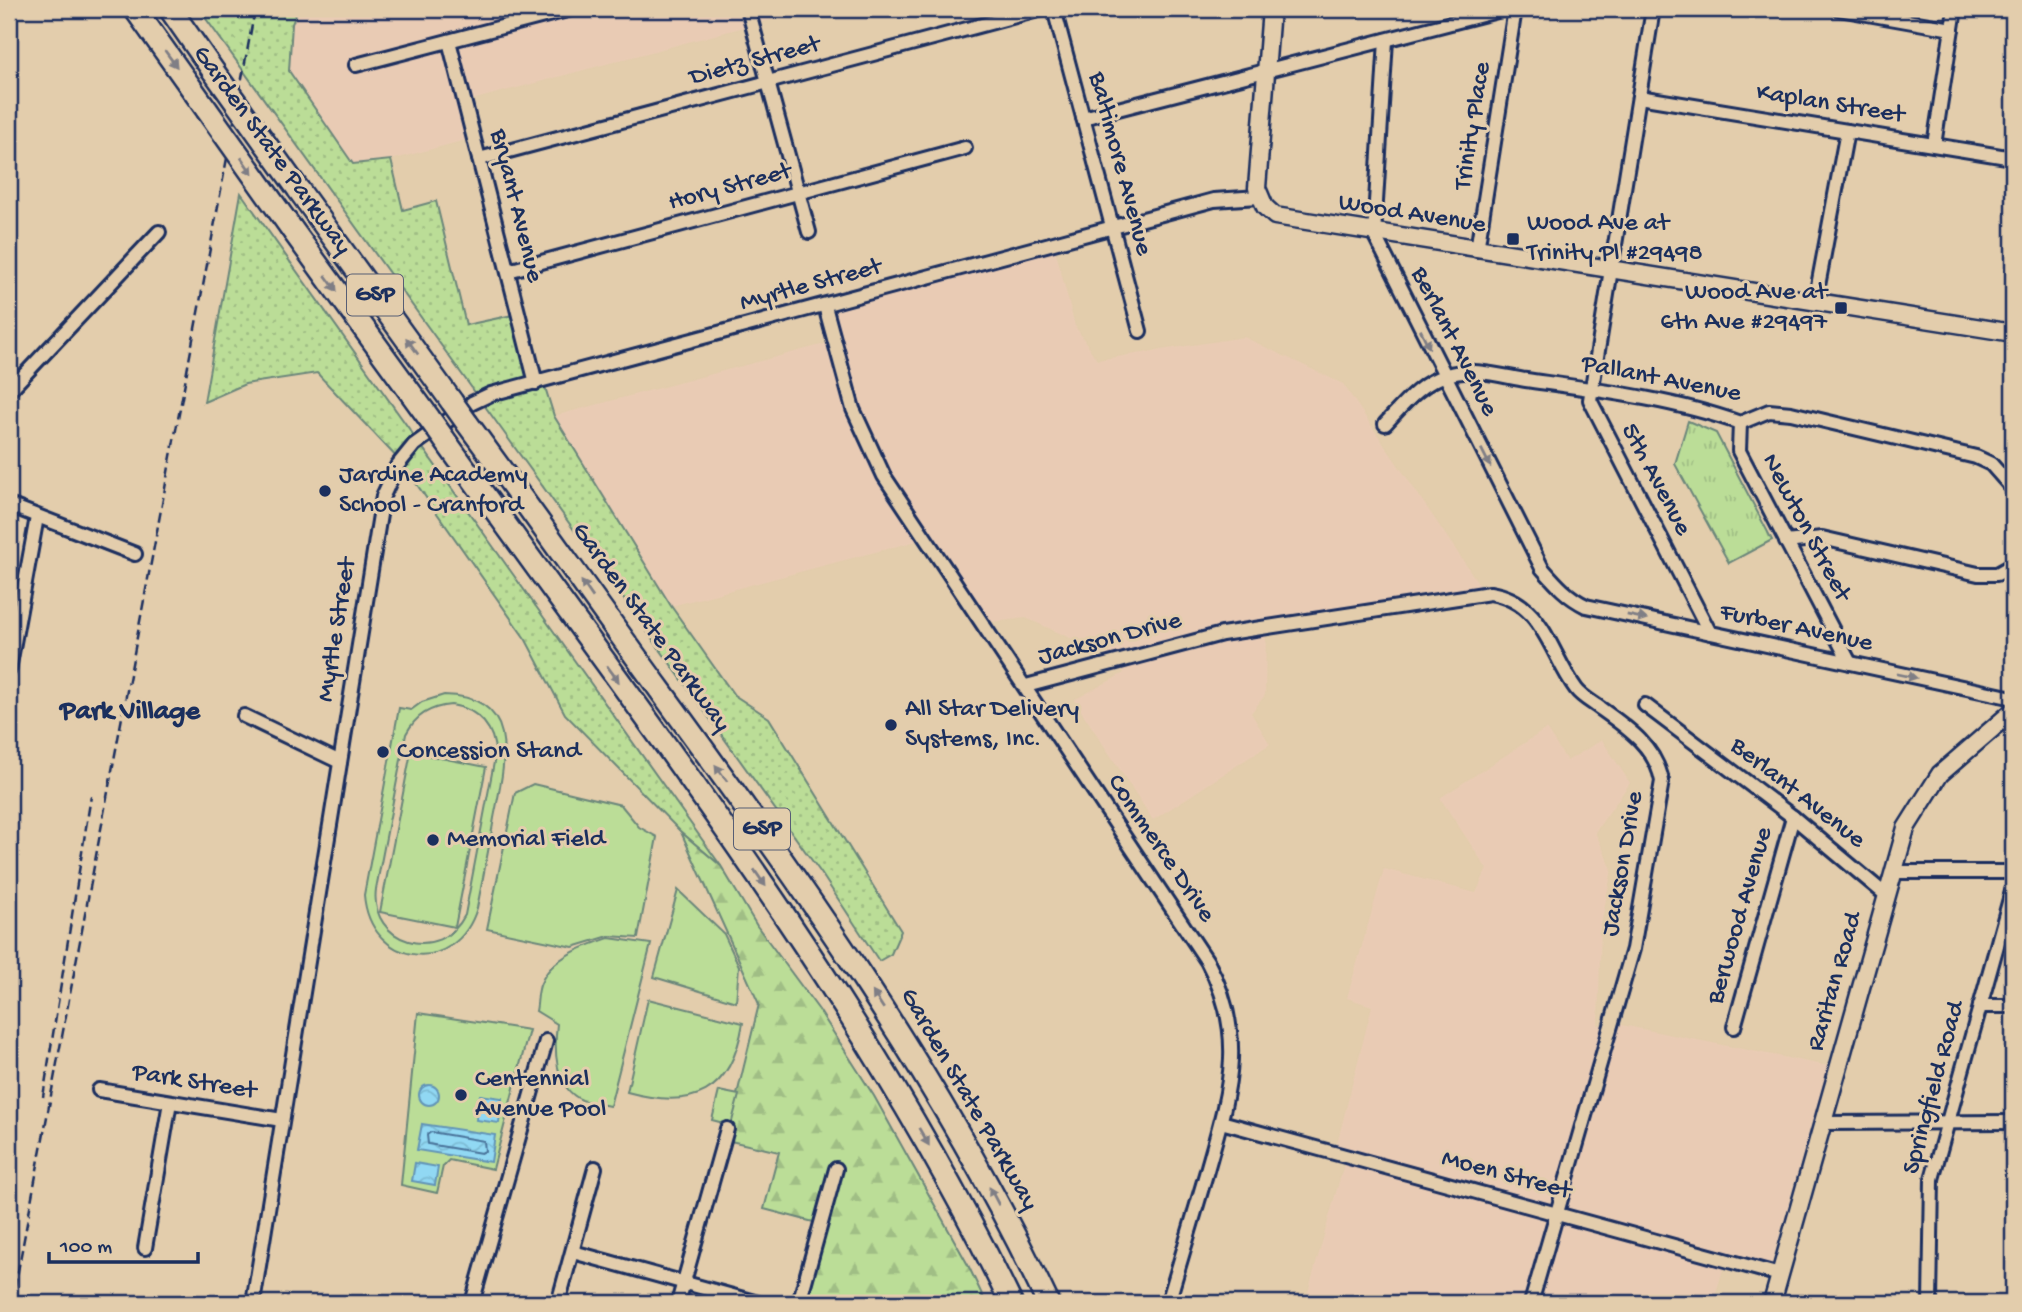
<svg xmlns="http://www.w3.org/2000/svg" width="2022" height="1312" viewBox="0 0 2022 1312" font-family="'Gochi Hand',sans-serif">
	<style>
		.built { fill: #e9cbb4 }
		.grass { fill: url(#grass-dots); stroke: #6b867a; stroke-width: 2 }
		.forest { fill: url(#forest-firs); stroke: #6b867a; stroke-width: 2 }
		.park { fill: url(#park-tufts); stroke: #6b867a; stroke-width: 2 }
		.garden { fill: #bbdd97; stroke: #6b867a; stroke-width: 2; fill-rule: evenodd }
		.water { fill: url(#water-waves); stroke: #6294b7; stroke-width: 2 }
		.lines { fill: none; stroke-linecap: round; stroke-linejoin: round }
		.shore { stroke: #4a739a; stroke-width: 2 }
		.minor-casing { stroke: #1b2f5e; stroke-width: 18 }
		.secondary-casing { stroke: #1b2f5e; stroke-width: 21 }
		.motorway-casing { stroke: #1b2f5e; stroke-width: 26 }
		.minor { stroke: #e3cdac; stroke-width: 12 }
		.secondary { stroke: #e3cdac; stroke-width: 16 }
		.motorway { stroke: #e3cdac; stroke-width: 21 }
		.rail { stroke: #1b2f5e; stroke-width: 2.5; stroke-dasharray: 10 5; stroke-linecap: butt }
		.motorway-bridge-casing { stroke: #1b2f5e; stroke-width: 26; stroke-linecap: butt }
		.motorway-bridge { stroke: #e3cdac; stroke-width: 21 }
		.oneway { fill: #7f7e85 }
		.poi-dot { fill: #1b2f5e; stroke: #e3cdac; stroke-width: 2.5 }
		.labels { text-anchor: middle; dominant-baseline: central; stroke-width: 6; stroke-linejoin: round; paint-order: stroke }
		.shield { fill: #e3cdac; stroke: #575e75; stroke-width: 2 }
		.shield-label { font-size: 24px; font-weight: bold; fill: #1b2f5e }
		.street-label { font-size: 26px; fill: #1b2f5e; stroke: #e3cdac }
		.poi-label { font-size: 26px; fill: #1b2f5e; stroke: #e3cdac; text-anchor: start }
		.neighbourhood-label { font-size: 28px; font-weight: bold; fill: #1b2f5e; stroke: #e3cdac }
	</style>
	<defs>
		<pattern id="grass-dots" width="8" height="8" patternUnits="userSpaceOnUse" patternTransform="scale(1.75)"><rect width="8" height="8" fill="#bbdd97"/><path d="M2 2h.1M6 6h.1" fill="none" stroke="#a0be85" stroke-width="1.8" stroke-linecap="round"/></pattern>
		<pattern id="forest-firs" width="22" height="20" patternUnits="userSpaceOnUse" patternTransform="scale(1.75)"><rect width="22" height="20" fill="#bbdd97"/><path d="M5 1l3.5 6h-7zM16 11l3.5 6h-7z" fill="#a0be85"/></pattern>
		<pattern id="park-tufts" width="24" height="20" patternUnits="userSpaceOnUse" patternTransform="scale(1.75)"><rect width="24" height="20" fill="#bbdd97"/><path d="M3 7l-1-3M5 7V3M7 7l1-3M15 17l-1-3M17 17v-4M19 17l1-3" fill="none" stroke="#a0be85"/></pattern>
		<pattern id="water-waves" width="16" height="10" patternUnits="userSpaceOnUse" patternTransform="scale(1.75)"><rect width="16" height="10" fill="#91d8f3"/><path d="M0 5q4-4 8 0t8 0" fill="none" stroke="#7cbad3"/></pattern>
	</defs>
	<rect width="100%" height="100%" fill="#e3cdac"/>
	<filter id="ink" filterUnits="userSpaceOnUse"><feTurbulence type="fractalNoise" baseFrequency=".0143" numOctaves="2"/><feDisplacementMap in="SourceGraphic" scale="14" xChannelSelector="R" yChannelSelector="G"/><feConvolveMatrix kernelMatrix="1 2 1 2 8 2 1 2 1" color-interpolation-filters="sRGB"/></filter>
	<g filter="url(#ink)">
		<g class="built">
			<path d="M298,9H811L468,101L477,137L391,160L353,164L289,71L292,24Z"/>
			<path d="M1055,249L1075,326L1097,360L1244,337L1343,384L1483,590L1266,626L1265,695L1251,713L1270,744L1153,820L1074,700L1124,673L1117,659L1026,618L984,623L928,538L671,606L554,416L840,340L832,308Z"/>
			<path d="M1546,729L1567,761L1602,740L1630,783L1595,832L1612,869L1601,925L1598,1025H1622L1828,1066L1770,1269L1726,1259L1713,1303H1305L1346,1157L1335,1152L1372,1006L1347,998L1384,869L1476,893L1487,869L1440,798Z"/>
		</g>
		<g class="grass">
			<path d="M199,9H298L292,24L289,71L353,164L391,160L403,210L436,201L466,325L522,313L554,416L671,606L734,695L769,718L901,931L891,954L879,961L821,873Z"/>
			<path d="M241,193L721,866L681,832L565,714L526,640L401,462L317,373L245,384L204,402Z"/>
		</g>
		<path class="forest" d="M681,832L721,866L757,926L819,1010L874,1096L968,1265L986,1303H800L821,1224L764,1209L779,1152L726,1140L759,1004Z"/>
		<path class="park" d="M1688,421L1716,433L1772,540L1729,563L1675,464Z"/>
		<g class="garden">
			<path d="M444,695C524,696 504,767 494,818C489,848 483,878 477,908C456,977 370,967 364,895L399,708L411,710L422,702ZM451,705C479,709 496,729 495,757L465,915C440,964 369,944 376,889L406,734C416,715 430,707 451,705Z"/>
			<path d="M411,752L486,767L455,927L380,912Z"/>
			<path d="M533,784L621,805L639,827L657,837L638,938L609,936L573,947L487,929L515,793Z"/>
			<path d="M678,890L724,934L739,966L736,1002L654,977Z"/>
			<path d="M609,938L651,944L610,1106C601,1104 590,1103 582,1100C554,1088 554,1049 557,1024L536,1011C538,1002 537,991 541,983C551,957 585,946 609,938Z"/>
			<path d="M648,999L743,1023C731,1094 694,1110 627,1092Z"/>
			<path d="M418,1013L529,1030L493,1169L449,1160L443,1166L437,1193L401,1185Z"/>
			<path d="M719,1091L739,1095L731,1125L712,1120Z"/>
		</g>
		<g class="water">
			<circle cx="429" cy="1095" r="10"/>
			<path d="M480,1095L502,1098L499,1123L476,1120Z"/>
			<path d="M422,1124L495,1135L491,1162L417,1150Z"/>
			<path d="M415,1163L438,1167L435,1185L412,1181Z"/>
		</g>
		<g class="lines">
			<path class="shore" d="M431,1132L484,1141L485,1151L481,1153L428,1144L427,1135Z"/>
			<defs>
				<g id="minor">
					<path d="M748,9L809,232"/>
					<path d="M1054,9L1140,331"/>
					<path d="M1653,9L1590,400L1710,633"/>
					<path d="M1839,9L1952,29"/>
					<path d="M1386,40L1374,234L1542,568C1556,584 1567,597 1586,606L2013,698"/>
					<path d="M449,41L536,383"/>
					<path d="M356,65L571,9"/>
					<path d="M1639,97L2013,158"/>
					<path d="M1083,118L1505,9"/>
					<path d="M1934,145L1955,9"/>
					<path d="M479,159L1042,9"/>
					<path d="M1477,250L1515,9"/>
					<path d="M508,271L965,148"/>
					<path d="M1815,302L1847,131"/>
					<path d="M825,306L853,409L884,476L1207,961C1249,1038 1228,1095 1206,1174C1193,1217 1181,1260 1168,1303"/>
					<path d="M9,391L159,232"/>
					<path d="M1740,423L1739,451L1850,663"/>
					<path d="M1385,424C1403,405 1421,382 1447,375C1472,367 1501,376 1526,380C1597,390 1673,399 1740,423L1769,411L1791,413L1976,457L1991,464L2013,489"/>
					<path d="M9,505L135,554"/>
					<path d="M1786,542L1822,538L1978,574H1997L2013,565"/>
					<path d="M9,670L37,517"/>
					<path d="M1026,686L1222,634L1490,593C1543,601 1549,652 1576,689C1581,696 1590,701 1597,706C1625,726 1655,745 1662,781L1633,949L1531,1303"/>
					<path d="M1645,705L1793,817L1886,895"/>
					<path d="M244,716L340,762"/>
					<path d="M1893,872H2013"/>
					<path d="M1980,1006H2013"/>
					<path d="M1734,1027L1793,817"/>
					<path d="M99,1090L282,1120"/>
					<path d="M1221,1122L1780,1275"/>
					<path d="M1822,1123L2013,1122"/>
					<path d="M145,1248L170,1102"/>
					<path d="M573,1252L758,1303"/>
					<path d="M253,1303L383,496L397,466L414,445L472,403L491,394L1214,200L1259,197"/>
					<path d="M472,1303L546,1041"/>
					<path d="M558,1303L595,1168"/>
					<path d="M678,1303L727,1129"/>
					<path d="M799,1303L836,1169"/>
					<path d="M1930,1303L1932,1179L2013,888"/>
				</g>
				<g id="secondary">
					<path d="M1271,9L1257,188L1265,207L1275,216L2013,333"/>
					<path d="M1772,1303L1906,828L1940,774L2013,711"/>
				</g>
				<g id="motorway">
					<path d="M135,9L207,110"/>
					<path d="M170,9L214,72"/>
					<path d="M298,189L452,402"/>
					<path d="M291,228L429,418"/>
					<path d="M467,423C532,511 595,601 660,690C803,885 944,1083 1048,1303"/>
					<path d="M444,439C644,720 861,991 1011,1303"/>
				</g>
			</defs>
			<use href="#minor" class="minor-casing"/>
			<use href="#secondary" class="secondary-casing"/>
			<use href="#motorway" class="motorway-casing"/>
			<use href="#minor" class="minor"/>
			<use href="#secondary" class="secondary"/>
			<use href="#motorway" class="motorway"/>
			<g class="rail">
				<path d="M43,1097L91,796"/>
				<path d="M12,1303L255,9"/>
			</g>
			<defs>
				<g id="motorway-bridge">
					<path d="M214,72L298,189"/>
					<path d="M207,110L291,228"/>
					<path d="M452,402L467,423"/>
					<path d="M429,418L444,439"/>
				</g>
			</defs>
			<use href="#motorway-bridge" class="motorway-bridge-casing"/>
			<use href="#motorway-bridge" class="motorway-bridge"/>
		</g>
		<defs><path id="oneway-solid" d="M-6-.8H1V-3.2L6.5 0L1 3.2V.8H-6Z" transform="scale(1.75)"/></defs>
		<g class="oneway">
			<use href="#oneway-solid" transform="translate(171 59) rotate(54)"/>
			<use href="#oneway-solid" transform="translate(247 166) rotate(55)"/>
			<use href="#oneway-solid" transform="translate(331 283) rotate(54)"/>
			<use href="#oneway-solid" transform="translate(1425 339) rotate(64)"/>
			<use href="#oneway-solid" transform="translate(412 346) rotate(-126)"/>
			<use href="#oneway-solid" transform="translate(1486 458) rotate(63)"/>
			<use href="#oneway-solid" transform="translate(587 589) rotate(-125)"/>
			<use href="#oneway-solid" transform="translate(1637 617) rotate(12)"/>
			<use href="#oneway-solid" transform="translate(613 674) rotate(54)"/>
			<use href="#oneway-solid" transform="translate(1907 676) rotate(12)"/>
			<use href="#oneway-solid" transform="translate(721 773) rotate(-126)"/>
			<use href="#oneway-solid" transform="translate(760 878) rotate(55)"/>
			<use href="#oneway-solid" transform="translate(878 1000) rotate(-123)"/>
			<use href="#oneway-solid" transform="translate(924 1137) rotate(60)"/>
			<use href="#oneway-solid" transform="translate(994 1196) rotate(-118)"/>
		</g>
	</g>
	<g class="poi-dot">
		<rect x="1506" y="232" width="14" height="14" rx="3.5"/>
		<rect x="1834" y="301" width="14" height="14" rx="3.5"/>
		<circle cx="325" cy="491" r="7"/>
		<circle cx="891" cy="725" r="7"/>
		<circle cx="383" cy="752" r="7"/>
		<circle cx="433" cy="840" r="7"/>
		<circle cx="461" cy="1095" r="7"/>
	</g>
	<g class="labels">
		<g class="shield">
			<rect x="347" y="274.5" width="56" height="41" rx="5"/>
			<rect x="734" y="808.5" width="56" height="41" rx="5"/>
		</g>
		<g class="shield-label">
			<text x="375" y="295">GSP</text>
			<text x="762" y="829">GSP</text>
		</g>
		<g class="street-label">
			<text transform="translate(755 62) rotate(-15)">Dietz Street</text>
			<text transform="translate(1830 105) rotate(9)">Kaplan Street</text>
			<text transform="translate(1474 126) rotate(-81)">Trinity Place</text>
			<text transform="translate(271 151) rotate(54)">Garden State Parkway</text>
			<text transform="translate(1119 164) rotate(75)">Baltimore Avenue</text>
			<text transform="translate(730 188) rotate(-15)">Hory Street</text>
			<text transform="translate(515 206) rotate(76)">Bryant Avenue</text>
			<text transform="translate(1412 215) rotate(9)">Wood Avenue</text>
			<text transform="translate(811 286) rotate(-15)">Myrtle Street</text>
			<text transform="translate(1453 342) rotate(63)">Berlant Avenue</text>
			<text transform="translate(1661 380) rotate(11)">Pallant Avenue</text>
			<text transform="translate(1655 480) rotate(62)">5th Avenue</text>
			<text transform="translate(1805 528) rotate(62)">Newton Street</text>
			<text transform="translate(650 628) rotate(54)">Garden State Parkway</text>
			<text transform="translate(1796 629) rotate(12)">Furber Avenue</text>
			<text transform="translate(338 630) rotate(-81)">Myrtle Street</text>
			<text transform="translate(1110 640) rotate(-15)">Jackson Drive</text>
			<text transform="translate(1797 794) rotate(38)">Berlant Avenue</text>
			<text transform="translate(1160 849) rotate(56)">Commerce Drive</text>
			<text transform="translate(1624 864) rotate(-80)">Jackson Drive</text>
			<text transform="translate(1741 916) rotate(-74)">Berwood Avenue</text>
			<text transform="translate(1836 982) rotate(-74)">Raritan Road</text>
			<text transform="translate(194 1083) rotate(9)">Park Street</text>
			<text transform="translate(1935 1088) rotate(-75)">Springfield Road</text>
			<text transform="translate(968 1100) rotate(60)">Garden State Parkway</text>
			<text transform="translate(1506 1176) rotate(15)">Moen Street</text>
		</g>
		<g class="poi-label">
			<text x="1527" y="224">Wood Ave at<tspan x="1527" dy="30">Trinity Pl #29498</tspan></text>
			<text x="1827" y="293" text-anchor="end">Wood Ave at<tspan x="1827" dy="30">6th Ave #29497</tspan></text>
			<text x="339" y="476">Jardine Academy<tspan x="339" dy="30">School - Cranford</tspan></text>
			<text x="905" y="710">All Star Delivery<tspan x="905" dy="30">Systems, Inc.</tspan></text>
			<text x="397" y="752">Concession Stand</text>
			<text x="447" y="840">Memorial Field</text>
			<text x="475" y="1080">Centennial<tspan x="475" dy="30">Avenue Pool</tspan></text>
		</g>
		<g class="neighbourhood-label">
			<text x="130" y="712">Park Village</text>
		</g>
	</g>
	<rect width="2022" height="1312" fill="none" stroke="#e3cdac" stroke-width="35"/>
	<rect x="18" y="18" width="1987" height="1277" fill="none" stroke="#1b2f5e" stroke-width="2.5" filter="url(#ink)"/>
	<path d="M49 1252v10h149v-10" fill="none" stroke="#1b2f5e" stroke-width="3.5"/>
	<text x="60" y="1252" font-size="21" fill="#1b2f5e" stroke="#e3cdac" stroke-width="5" paint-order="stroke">100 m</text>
</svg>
